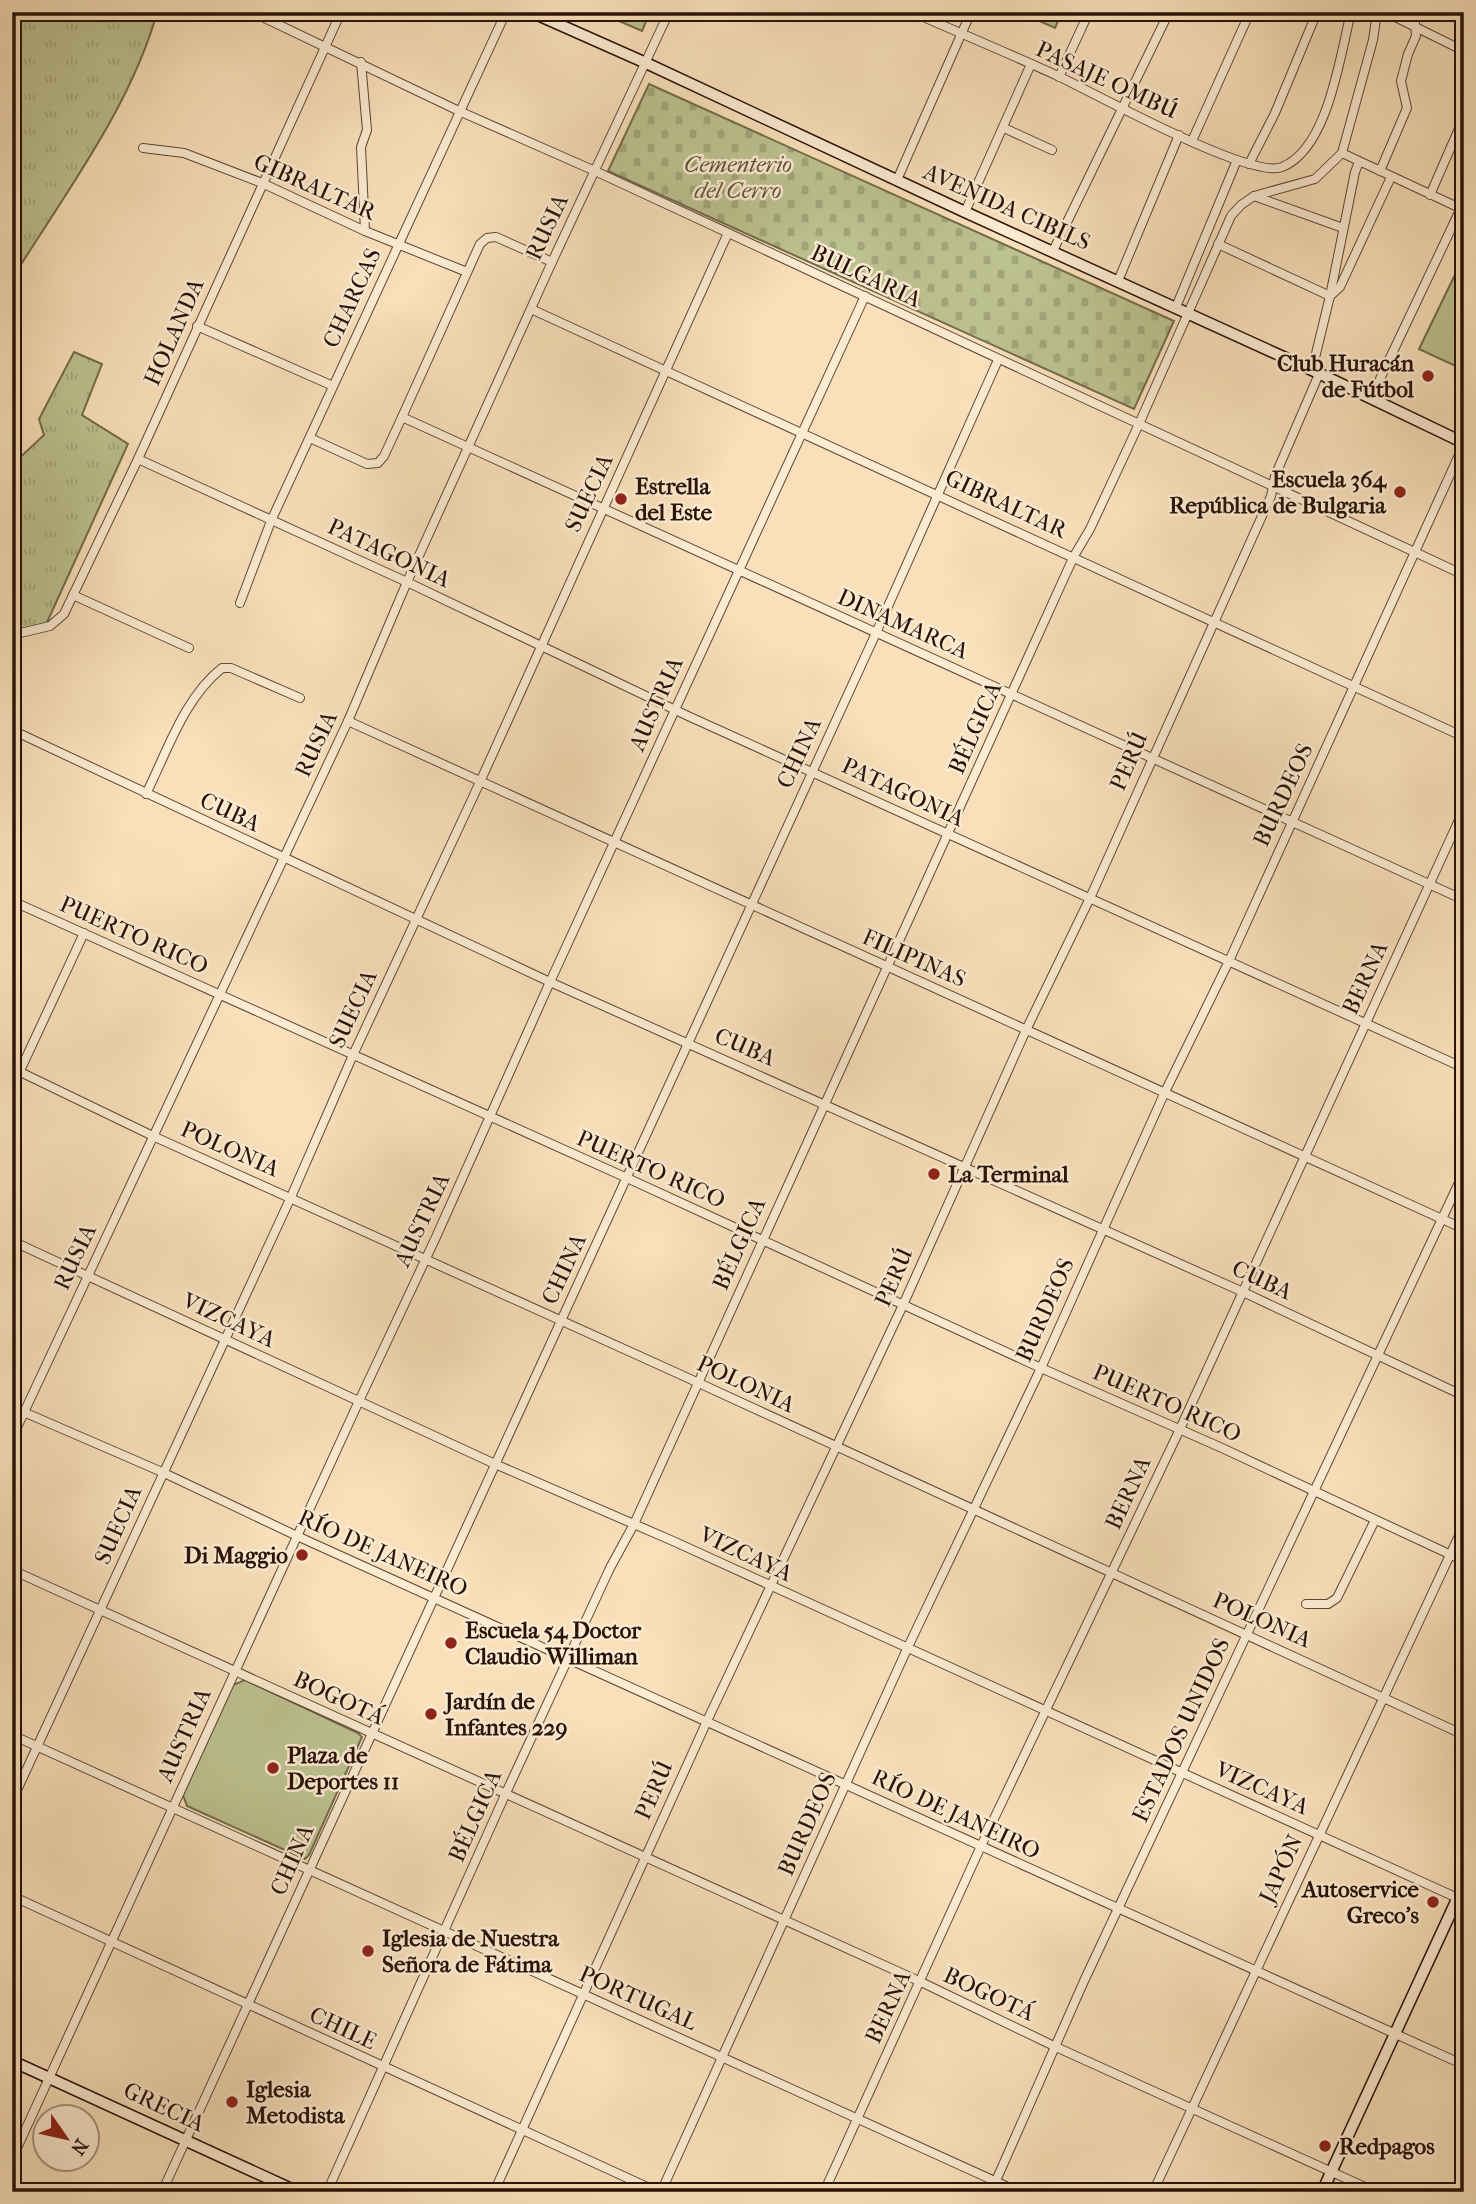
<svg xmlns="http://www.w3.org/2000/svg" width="1476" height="2204" viewBox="0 0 1476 2204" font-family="'IM FELL French Canon',serif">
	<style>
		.grass { fill: url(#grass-tufts); stroke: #726a4c; stroke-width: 2 }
		.cemetery { fill: url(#cemetery-stones); stroke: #726a4c; stroke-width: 2 }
		.pitch { fill: #bcc290; stroke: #726a4c; stroke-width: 2 }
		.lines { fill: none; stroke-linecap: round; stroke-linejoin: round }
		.street-casing { stroke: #5d4634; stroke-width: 10 }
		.secondary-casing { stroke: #291208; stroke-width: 13 }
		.street { stroke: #fbebd2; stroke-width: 8 }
		.secondary { stroke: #fbebd2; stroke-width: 10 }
		.poi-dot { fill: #8f2418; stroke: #fbebd2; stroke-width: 2.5 }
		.labels { text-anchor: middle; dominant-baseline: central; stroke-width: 5; stroke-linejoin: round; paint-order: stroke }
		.street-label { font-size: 23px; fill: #291208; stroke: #fbebd2 }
		.park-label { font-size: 23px; font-style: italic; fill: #5c5038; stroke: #fbebd2 }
		.poi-label { font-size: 23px; font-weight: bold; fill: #291208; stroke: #fbebd2; text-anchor: start }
	</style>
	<defs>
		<pattern id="grass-tufts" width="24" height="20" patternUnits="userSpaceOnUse" patternTransform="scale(1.75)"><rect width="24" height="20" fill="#bcc290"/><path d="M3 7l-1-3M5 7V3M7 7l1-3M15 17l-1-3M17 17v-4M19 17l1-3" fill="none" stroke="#a2a67b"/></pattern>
		<pattern id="cemetery-stones" width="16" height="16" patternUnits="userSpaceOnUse" patternTransform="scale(1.75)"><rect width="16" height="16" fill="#bcc290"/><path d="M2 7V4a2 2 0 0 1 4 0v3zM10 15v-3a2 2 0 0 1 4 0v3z" fill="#a2a67b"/></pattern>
	</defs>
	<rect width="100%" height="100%" fill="#f9e0ba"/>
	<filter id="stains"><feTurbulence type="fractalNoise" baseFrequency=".00286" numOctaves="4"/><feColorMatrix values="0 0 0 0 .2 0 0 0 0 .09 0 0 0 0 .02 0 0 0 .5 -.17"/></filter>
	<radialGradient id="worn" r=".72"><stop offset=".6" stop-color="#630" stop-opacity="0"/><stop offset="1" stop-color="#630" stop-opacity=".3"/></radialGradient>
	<g class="grass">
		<path d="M12,12L157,13C131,104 70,187 20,266L12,274Z"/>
		<path d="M74,352L102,364L82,415L128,444L44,629L12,630V465L44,435L39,419Z"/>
	</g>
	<path class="cemetery" d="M649,84L1174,321L1134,409L608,171Z"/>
	<g class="pitch">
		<path d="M598,12H650L642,31Z"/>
		<path d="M1019,12H1062L1055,28Z"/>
		<path d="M1464,256V370L1419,349Z"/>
		<path d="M245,1680L358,1733L362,1737L309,1855L305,1859L187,1806L183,1795L233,1685Z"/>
	</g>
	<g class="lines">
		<defs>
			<g id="street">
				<path d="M252,12L459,111L595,171L1464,575"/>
				<path d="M912,12C960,33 1010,54 1058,76C1094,93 1251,180 1282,167C1328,149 1340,56 1351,12"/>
				<path d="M1385,12L1464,51"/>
				<path d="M361,62L367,130L361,147L365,231"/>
				<path d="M1059,77L1089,12"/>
				<path d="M1004,128L1052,150"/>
				<path d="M1192,141L1250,12"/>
				<path d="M143,148L184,153L262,183L365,231L467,272"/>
				<path d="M1342,153L1464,210"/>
				<path d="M1249,164L1275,113L1317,12"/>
				<path d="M1380,171L1407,108L1401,81L1408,54L1416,36L1415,24L1411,12"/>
				<path d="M897,180L971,12"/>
				<path d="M1430,195L1464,117"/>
				<path d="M1254,196L1343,228"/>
				<path d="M965,212L1031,64"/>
				<path d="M1218,244L1330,296L1340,287L1391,177"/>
				<path d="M1053,251L1169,12"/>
				<path d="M1118,281L1179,135"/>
				<path d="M1176,307L1237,160"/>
				<path d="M531,309L1464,737"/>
				<path d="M197,326L333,386"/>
				<path d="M1312,370L1330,296L1355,172L1359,162"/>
				<path d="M1371,398L1461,208"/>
				<path d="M402,417L1464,900"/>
				<path d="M310,438L367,464L378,463L384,456L402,417L480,244L487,238L496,237L552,262"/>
				<path d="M138,459L407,582L688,716L1464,1068"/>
				<path d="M73,595L189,648"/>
				<path d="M240,603L271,521L506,12"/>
				<path d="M12,635L50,626L64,614L138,459L341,12"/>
				<path d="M348,721L1464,1229"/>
				<path d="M12,730L550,982L1243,1292L1464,1396"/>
				<path d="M146,794C167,752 184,698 222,668H231L300,698"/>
				<path d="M12,901L627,1178L1041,1368L1222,1448L1464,1561"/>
				<path d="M12,1068L155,1137L677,1373L1464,1735"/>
				<path d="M12,1088L84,933"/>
				<path d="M12,1241L495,1464L673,1541L1464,1901"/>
				<path d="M12,1407L162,1472L297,1536L1464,2065"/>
				<path d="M12,1438L348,721L407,582L552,262L669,12"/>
				<path d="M12,1570L921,1982L1056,2047L1376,2192"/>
				<path d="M1306,1604H1328L1337,1598L1375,1520"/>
				<path d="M12,1735L1019,2192"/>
				<path d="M12,1801L291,1197L353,1055L480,782L728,233"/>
				<path d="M12,1896L658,2192"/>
				<path d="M12,2159L359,1401L436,1237L550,982L865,296"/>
				<path d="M162,2192L876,633L998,360"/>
				<path d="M327,2192L505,1795L610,1568L634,1524C781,1202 927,879 1074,556L1090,529L1139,424L1231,216L1241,205L1254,196L1315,179L1342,153L1373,40L1377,12"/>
				<path d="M494,2192L707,1721L903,1305L1026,1030L1090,898L1271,496L1275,476L1319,374"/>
				<path d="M661,2192L907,1649L1041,1368L1164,1094L1229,961L1464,444"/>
				<path d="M824,2192L981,1846L1180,1429L1464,809"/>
				<path d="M991,2192L1084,1981L1464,1172"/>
				<path d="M1153,2192L1464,1525"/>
			</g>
			<g id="secondary">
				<path d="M531,12L646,63L965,212L1312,370L1464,443"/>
				<path d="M12,2061L298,2192"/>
				<path d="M1322,2192L1464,1884"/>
			</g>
		</defs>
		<use href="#street" class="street-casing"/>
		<use href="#secondary" class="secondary-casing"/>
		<use href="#street" class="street"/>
		<use href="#secondary" class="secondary"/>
	</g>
	<g class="poi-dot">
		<circle cx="1428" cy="376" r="7"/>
		<circle cx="1400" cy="492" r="7"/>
		<circle cx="621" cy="499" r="7"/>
		<circle cx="934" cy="1174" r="7"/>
		<circle cx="302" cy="1555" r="7"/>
		<circle cx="451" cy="1643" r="7"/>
		<circle cx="431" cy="1714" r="7"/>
		<circle cx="273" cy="1768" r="7"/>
		<circle cx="1433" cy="1902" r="7"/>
		<circle cx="368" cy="1951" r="7"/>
		<circle cx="232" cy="2102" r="7"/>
		<circle cx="1325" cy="2146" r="7"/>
	</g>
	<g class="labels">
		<g class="street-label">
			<text transform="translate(1107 80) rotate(25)">PASAJE OMBÚ</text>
			<text transform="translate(315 187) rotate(24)">GIBRALTAR</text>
			<text transform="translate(1007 207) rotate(24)">AVENIDA CIBILS</text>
			<text transform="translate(547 227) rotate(-65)">RUSIA</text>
			<text transform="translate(866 276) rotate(25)">BULGARIA</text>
			<text transform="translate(352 298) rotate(-65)">CHARCAS</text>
			<text transform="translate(174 332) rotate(-66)">HOLANDA</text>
			<text transform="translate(589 493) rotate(-65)">SUECIA</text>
			<text transform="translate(1006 504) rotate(25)">GIBRALTAR</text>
			<text transform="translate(389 553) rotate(25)">PATAGONIA</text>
			<text transform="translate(903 624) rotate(24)">DINAMARCA</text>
			<text transform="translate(656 704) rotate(-66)">AUSTRIA</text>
			<text transform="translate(975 728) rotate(-66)">BÉLGICA</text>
			<text transform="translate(316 744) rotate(-65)">RUSIA</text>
			<text transform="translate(799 753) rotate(-65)">CHINA</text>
			<text transform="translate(1129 761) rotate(-66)">PERÚ</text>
			<text transform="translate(903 792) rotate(25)">PATAGONIA</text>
			<text transform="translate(1283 795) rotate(-65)">BURDEOS</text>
			<text transform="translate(230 812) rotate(25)">CUBA</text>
			<text transform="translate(134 935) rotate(24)">PUERTO RICO</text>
			<text transform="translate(914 958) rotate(24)">FILIPINAS</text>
			<text transform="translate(1365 978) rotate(-65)">BERNA</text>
			<text transform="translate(353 1009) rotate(-65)">SUECIA</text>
			<text transform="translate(745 1047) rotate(23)">CUBA</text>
			<text transform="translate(230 1149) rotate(24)">POLONIA</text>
			<text transform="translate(651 1169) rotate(24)">PUERTO RICO</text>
			<text transform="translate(422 1220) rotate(-65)">AUSTRIA</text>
			<text transform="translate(739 1244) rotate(-66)">BÉLGICA</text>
			<text transform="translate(75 1257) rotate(-65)">RUSIA</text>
			<text transform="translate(564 1269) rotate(-65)">CHINA</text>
			<text transform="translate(894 1277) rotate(-66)">PERÚ</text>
			<text transform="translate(1262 1280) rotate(25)">CUBA</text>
			<text transform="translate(1045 1310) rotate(-66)">BURDEOS</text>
			<text transform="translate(229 1320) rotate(25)">VIZCAYA</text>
			<text transform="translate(746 1384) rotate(25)">POLONIA</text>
			<text transform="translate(1167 1403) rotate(24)">PUERTO RICO</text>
			<text transform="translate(1128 1493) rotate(-65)">BERNA</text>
			<text transform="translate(118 1525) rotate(-66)">SUECIA</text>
			<text transform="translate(383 1553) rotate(24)">RÍO DE JANEIRO</text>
			<text transform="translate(746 1554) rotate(25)">VIZCAYA</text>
			<text transform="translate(1262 1620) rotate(24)">POLONIA</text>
			<text transform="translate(339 1698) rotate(25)">BOGOTÁ</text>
			<text transform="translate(1181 1730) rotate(-65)">ESTADOS UNIDOS</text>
			<text transform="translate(184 1735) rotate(-66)">AUSTRIA</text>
			<text transform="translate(1262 1788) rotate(24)">VIZCAYA</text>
			<text transform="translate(654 1790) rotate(-66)">PERÚ</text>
			<text transform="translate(956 1814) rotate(25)">RÍO DE JANEIRO</text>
			<text transform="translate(475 1816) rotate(-66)">BÉLGICA</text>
			<text transform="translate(807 1824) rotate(-66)">BURDEOS</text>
			<text transform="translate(292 1860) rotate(-66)">CHINA</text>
			<text transform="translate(1281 1869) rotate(-65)">JAPÓN</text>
			<text transform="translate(989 1994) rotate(25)">BOGOTÁ</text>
			<text transform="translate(638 1998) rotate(24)">PORTUGAL</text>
			<text transform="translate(888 2007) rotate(-65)">BERNA</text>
			<text transform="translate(343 2028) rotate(25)">CHILE</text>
			<text transform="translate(164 2107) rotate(25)">GRECIA</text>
		</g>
		<g class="park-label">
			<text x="738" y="164">Cementerio<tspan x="738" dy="26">del Cerro</tspan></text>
		</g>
		<g class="poi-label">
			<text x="1414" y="363" text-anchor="end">Club Huracán<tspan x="1414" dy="26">de Fútbol</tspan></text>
			<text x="1386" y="479" text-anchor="end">Escuela 364<tspan x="1386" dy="26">República de Bulgaria</tspan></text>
			<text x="635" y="486">Estrella<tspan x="635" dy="26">del Este</tspan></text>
			<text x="948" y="1174">La Terminal</text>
			<text x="288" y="1555" text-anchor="end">Di Maggio</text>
			<text x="465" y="1630">Escuela 54 Doctor<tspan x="465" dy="26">Claudio Williman</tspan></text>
			<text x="445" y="1701">Jardín de<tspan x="445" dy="26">Infantes 229</tspan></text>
			<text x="287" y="1755">Plaza de<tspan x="287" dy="26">Deportes 11</tspan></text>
			<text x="1419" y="1889" text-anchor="end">Autoservice<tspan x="1419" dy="26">Greco's</tspan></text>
			<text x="382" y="1938">Iglesia de Nuestra<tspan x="382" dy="26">Señora de Fátima</tspan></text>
			<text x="246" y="2089">Iglesia<tspan x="246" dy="26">Metodista</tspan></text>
			<text x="1339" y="2146">Redpagos</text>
		</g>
	</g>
	<rect width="1476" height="2204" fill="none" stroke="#f9e0ba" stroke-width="42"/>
	<rect x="14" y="14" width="1448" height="2176" fill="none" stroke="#291208" stroke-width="3.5"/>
	<rect x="21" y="21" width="1434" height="2162" fill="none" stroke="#291208" stroke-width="2"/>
	<g transform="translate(66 2138) rotate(124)"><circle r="33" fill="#fbebd2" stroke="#a79481" stroke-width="2"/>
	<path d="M0-5L12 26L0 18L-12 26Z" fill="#8f2418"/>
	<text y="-10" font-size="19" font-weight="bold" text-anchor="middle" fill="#291208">N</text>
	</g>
	<rect width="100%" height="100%" filter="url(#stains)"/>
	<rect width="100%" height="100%" fill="url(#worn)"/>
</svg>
